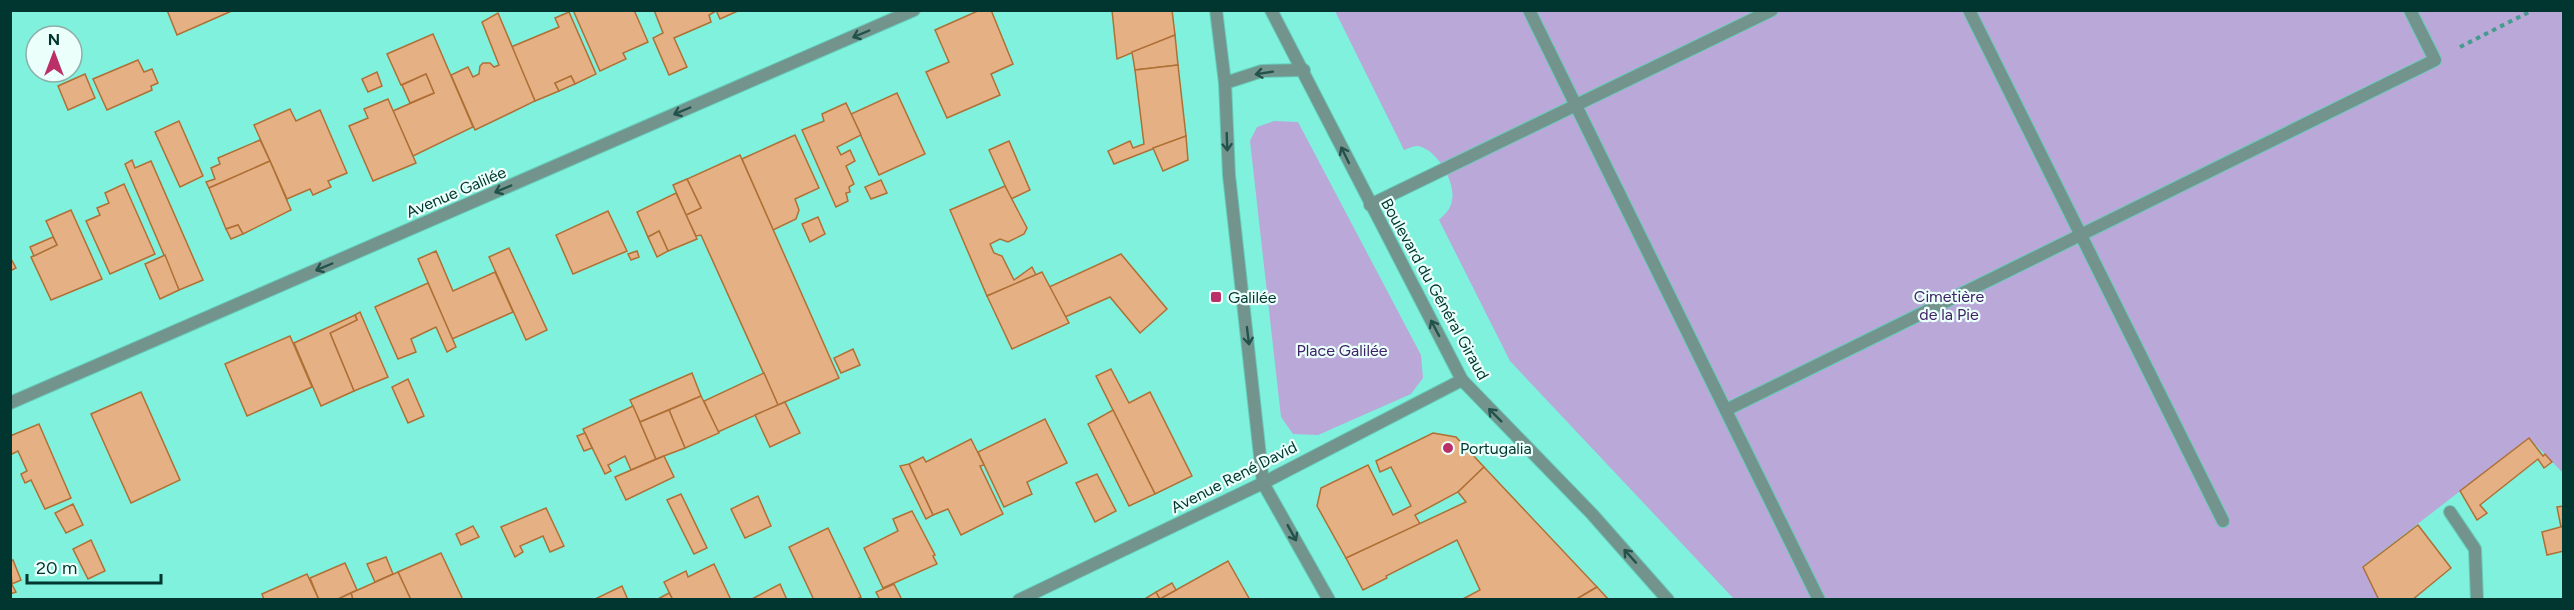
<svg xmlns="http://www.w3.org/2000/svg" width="2574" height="610" viewBox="0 0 2574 610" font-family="Figtree,sans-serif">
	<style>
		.green { fill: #b9a8d8 }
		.building { fill: #e5b083; stroke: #af7036; stroke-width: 1.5 }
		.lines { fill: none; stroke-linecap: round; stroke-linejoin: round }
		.lane-casing { stroke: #66ccba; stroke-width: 14 }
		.street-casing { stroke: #66ccba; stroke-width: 14 }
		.path { stroke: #459b8d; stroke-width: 4; stroke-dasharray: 4.5 4.5; stroke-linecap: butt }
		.lane { stroke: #73948d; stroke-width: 12 }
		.street { stroke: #73948d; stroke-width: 12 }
		.oneway { stroke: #22524b }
		.poi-dot { fill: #bb3068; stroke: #ebfffb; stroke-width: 2 }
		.labels { text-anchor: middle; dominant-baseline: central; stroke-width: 4.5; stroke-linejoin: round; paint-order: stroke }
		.street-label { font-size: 16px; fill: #00362f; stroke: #ebfffb }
		.park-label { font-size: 16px; fill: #402166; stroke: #ebfffb }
		.poi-label { font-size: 16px; fill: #00362f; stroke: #ebfffb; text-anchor: start }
	</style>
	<rect width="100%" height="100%" fill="#7ff1dd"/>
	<g class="green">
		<path d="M1335,11H2563V473L2529,438L2363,566L2379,599H1734L1510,361L1439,220C1445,214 1451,209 1452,200C1456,183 1437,149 1418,146C1414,146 1409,148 1404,150Z"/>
		<path d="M1274,121L1298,122L1421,355L1423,378L1411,394L1318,435L1293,434L1281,417L1250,141L1257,127Z"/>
	</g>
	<g class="building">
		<path d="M167,10H234L177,35Z"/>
		<path d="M573,10H634L648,42L623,53L626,59L600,71Z"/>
		<path d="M654,10L716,11L709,15L711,22L674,38L687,67L669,75L653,38L663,33Z"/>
		<path d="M716,10H740L720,19Z"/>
		<path d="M980,10H991L1013,64L991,74L1000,95L947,118L926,72L949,62L935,30Z"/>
		<path d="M1112,10H1172L1175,35L1117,59Z"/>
		<path d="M569,12L596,74L575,84L571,76L555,83L559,91L535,101L511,47L559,27L555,18Z"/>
		<path d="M498,13L535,101L475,130L451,75L468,67L473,77L479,74L480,66L483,63H490L494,67L499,65L482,22Z"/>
		<path d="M433,34L473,127L413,156L393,111L434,93L426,74L401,85L387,54Z"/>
		<path d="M1175,35L1178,65L1135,70L1132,52Z"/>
		<path d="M138,60L144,72L152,69L158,83L151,86L152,90L107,110L93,79Z"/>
		<path d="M1178,65L1186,136L1114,164L1108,151L1130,141L1133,148L1144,144L1135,70Z"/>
		<path d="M377,72L382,86L368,92L362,79Z"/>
		<path d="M85,74L95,98L68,110L58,86Z"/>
		<path d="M426,74L434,93L410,103L402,85Z"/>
		<path d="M571,76L575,84L559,91L555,83Z"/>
		<path d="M897,93L925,154L879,175L851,114Z"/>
		<path d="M388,99L416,163L373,181L349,126L368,118L364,109Z"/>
		<path d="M846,103L861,135L837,147L841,155L850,150L855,161L846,166L854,184L849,187L850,192L846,193L848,201L836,207L802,130L824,121L822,114Z"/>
		<path d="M290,109L296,121L320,110L347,173L328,181L331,187L313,195L310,189L287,199L254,125Z"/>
		<path d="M179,121L203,176L180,187L155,132Z"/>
		<path d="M795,135L819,188L795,199L799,210L796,219L773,230L742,159Z"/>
		<path d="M1186,136L1188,160L1163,171L1153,148Z"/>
		<path d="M260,140L270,161L209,188L206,182L215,179L211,168L220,164L218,158Z"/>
		<path d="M1009,141L1030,190L1011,199L989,150Z"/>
		<path d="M740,155L839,378L778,405L701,235L696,236L686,215L701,208L687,179Z"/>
		<path d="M132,160L135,168L151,161L203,280L179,290L125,164Z"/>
		<path d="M270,161L291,210L243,234L238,225L226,229L209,188Z"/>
		<path d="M687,179L701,208L686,215L673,185Z"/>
		<path d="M881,180L887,193L871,199L865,187Z"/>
		<path d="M124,184L155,254L110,274L86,221L100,215L97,208L109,203L105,193Z"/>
		<path d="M1005,186L1027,228L1024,234L1008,242L1000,239L990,244L994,253L1002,256L1014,280L1032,267L1036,275L987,296L950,210Z"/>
		<path d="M676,193L697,239L668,251L659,231L648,237L637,212Z"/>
		<path d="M71,210L102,279L51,300L31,257L57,245L46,221Z"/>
		<path d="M608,211L627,251L573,274L556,235Z"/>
		<path d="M818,217L825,234L810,242L802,224Z"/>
		<path d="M238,225L243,234L231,239L226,229Z"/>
		<path d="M659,231L668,251L657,257L648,237Z"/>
		<path d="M53,237L57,245L34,256L30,247Z"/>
		<path d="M509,248L547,330L526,340L489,257Z"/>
		<path d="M436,251L453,291L495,272L513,312L452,339L418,259Z"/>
		<path d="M637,251L639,257L631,260L628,254Z"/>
		<path d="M1121,254L1167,309L1140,333L1110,297L1065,317L1049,287Z"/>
		<path d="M165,255L179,290L160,299L145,264Z"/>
		<path d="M10,257L16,268L10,271Z"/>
		<path d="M1042,272L1069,323L1012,349L987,296Z"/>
		<path d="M428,283L456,347L447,352L436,327L411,339L416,352L398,359L375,307Z"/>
		<path d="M360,312L388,377L354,391L330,333L357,320L355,315Z"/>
		<path d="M355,315L357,320L330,333L354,391L321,406L294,343Z"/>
		<path d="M290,336L312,387L247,416L225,364Z"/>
		<path d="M853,349L860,365L841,373L834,358Z"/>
		<path d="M1111,369L1129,403L1150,392L1192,476L1155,494L1096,376Z"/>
		<path d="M692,373L701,396L640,422L630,400Z"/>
		<path d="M764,373L778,405L718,432L704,401Z"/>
		<path d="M408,379L424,416L408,423L392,387Z"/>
		<path d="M141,392L180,480L131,503L91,414Z"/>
		<path d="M701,396L719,433L685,448L669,410Z"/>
		<path d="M785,402L800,433L770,447L755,415Z"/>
		<path d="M633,406L656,459L631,470L625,456L608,465L611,471L605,474L583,429Z"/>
		<path d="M669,410L685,448L656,459L640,422Z"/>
		<path d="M1113,410L1155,494L1129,506L1088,424Z"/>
		<path d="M1045,419L1067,463L1027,482L1032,494L1004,507L978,452Z"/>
		<path d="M39,424L71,498L45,509L31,480L25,483L21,474L27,471L18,451L10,455V436Z"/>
		<path d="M585,433L592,448L584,451L577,436Z"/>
		<path d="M1433,433L1456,437L1484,467L1458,492L1415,515L1420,524L1346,558L1317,506L1321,488L1368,465L1393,515L1411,506L1391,467L1380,472L1376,461Z"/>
		<path d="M2529,438L2543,456L2545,454L2552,462L2544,468L2538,459L2480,505L2487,513L2477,520L2460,491Z"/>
		<path d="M971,439L984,465L980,466L1003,514L961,535L948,509L933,515L909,464L923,457L926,462Z"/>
		<path d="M664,456L674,477L626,500L615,477Z"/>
		<path d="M909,464L933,515L926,519L900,466Z"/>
		<path d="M1484,467L1597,587L1575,600H1461L1480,590L1457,540L1386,576L1387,578L1363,590L1346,558L1466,502L1458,492Z"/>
		<path d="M1097,474L1116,511L1095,522L1076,483Z"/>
		<path d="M681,494L707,548L694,554L667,500Z"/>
		<path d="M758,496L771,526L745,538L731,509Z"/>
		<path d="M73,504L83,525L66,533L55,513Z"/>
		<path d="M2564,506V526L2561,527L2557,507Z"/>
		<path d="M546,508L564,546L550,552L543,536L520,546L523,552L515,557L501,527Z"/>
		<path d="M912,511L935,555L933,556L937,564L883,588L864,548L898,531L893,519Z"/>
		<path d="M2418,525L2451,568L2412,600H2379L2363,567Z"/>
		<path d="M473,526L479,537L461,545L456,534Z"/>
		<path d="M2564,526V551L2547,555L2542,532Z"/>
		<path d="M828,528L861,597L856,600H814L789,547Z"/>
		<path d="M91,540L105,571L88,579L73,549Z"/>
		<path d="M441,553L463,600H411L398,572Z"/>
		<path d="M386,557L393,574L375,582L367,564Z"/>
		<path d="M13,560L21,580L12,584L10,561Z"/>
		<path d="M1228,561L1250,600H1143L1156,592L1160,599Z"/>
		<path d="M345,563L357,590L336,600H319L310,578Z"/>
		<path d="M714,564L731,600H673L664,582L686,571L688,577Z"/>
		<path d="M398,572L411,600H353L351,593Z"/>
		<path d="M307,574L319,600H264L262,594Z"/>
		<path d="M10,581L16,592L10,594Z"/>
		<path d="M1172,583L1176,590L1160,599L1156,592Z"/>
		<path d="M780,584L787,600H750Z"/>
		<path d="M894,584L902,600H880L876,592Z"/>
		<path d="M622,586L628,600H598L597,598Z"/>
		<path d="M1597,587L1609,600H1575Z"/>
		<path d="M351,593L353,600H336Z"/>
		<path d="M669,593L673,600H656Z"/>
	</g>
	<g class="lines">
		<defs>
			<g id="lane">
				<path d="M1529,10L1819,600"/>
				<path d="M1969,10L2223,521"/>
				<path d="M1370,205L1772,10"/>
				<path d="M1726,410L2435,60L2410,10"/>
			</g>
			<g id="street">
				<path d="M1216,10L1225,83L1229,175L1263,483L1329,600"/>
				<path d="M1271,10L1462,380L1592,514L1668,600"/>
				<path d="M1225,83L1262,71L1304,70"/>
				<path d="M10,403L914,10"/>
				<path d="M2450,512L2475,549L2477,600"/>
				<path d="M1019,600L1263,483L1462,380"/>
			</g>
		</defs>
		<use href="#lane" class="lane-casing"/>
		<use href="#street" class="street-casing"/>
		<path class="path" d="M2460,47L2533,10"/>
		<use href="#lane" class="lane"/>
		<use href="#street" class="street"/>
	</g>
	<defs><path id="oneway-shaft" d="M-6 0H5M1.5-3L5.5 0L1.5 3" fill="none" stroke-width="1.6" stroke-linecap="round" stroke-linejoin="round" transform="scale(1.5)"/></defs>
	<g class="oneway">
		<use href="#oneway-shaft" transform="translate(861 34) rotate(157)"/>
		<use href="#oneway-shaft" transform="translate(1264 73) rotate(171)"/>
		<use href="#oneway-shaft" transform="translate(682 111) rotate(157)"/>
		<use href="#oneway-shaft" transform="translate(1227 142) rotate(88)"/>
		<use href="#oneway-shaft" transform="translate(1345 155) rotate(-116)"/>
		<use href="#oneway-shaft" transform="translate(503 189) rotate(157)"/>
		<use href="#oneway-shaft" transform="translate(324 267) rotate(157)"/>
		<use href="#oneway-shaft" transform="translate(1435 328) rotate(-118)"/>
		<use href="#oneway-shaft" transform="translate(1248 336) rotate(83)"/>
		<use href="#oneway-shaft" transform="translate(1495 415) rotate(-135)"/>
		<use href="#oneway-shaft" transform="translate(1292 533) rotate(61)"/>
		<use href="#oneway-shaft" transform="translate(1630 556) rotate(-132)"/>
	</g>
	<g class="poi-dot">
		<rect x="1210" y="291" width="12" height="12" rx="3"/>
		<circle cx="1448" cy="448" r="6"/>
	</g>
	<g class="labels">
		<g class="street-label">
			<text transform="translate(456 192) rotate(-23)">Avenue Galilée</text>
			<text transform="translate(1435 289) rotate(61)">Boulevard du Général Giraud</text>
			<text transform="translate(1234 477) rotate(-27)">Avenue René David</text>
		</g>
		<g class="park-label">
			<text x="1949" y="296">Cimetière<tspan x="1949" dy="18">de la Pie</tspan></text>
			<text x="1342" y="350">Place Galilée</text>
		</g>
		<g class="poi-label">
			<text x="1228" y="297">Galilée</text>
			<text x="1460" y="448">Portugalia</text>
		</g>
	</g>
	<rect width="2574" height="610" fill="none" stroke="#00362f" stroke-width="24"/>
	<g transform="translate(54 54)"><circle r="28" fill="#ebfffb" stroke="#8dafa9" stroke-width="1.5"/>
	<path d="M0-4.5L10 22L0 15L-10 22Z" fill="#bb3068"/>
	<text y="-9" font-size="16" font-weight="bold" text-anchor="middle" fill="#00362f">N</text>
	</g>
	<path d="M27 574v9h134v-9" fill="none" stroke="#00362f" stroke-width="3"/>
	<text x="36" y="574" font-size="18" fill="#00362f" stroke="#ebfffb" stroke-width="4.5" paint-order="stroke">20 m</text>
</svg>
